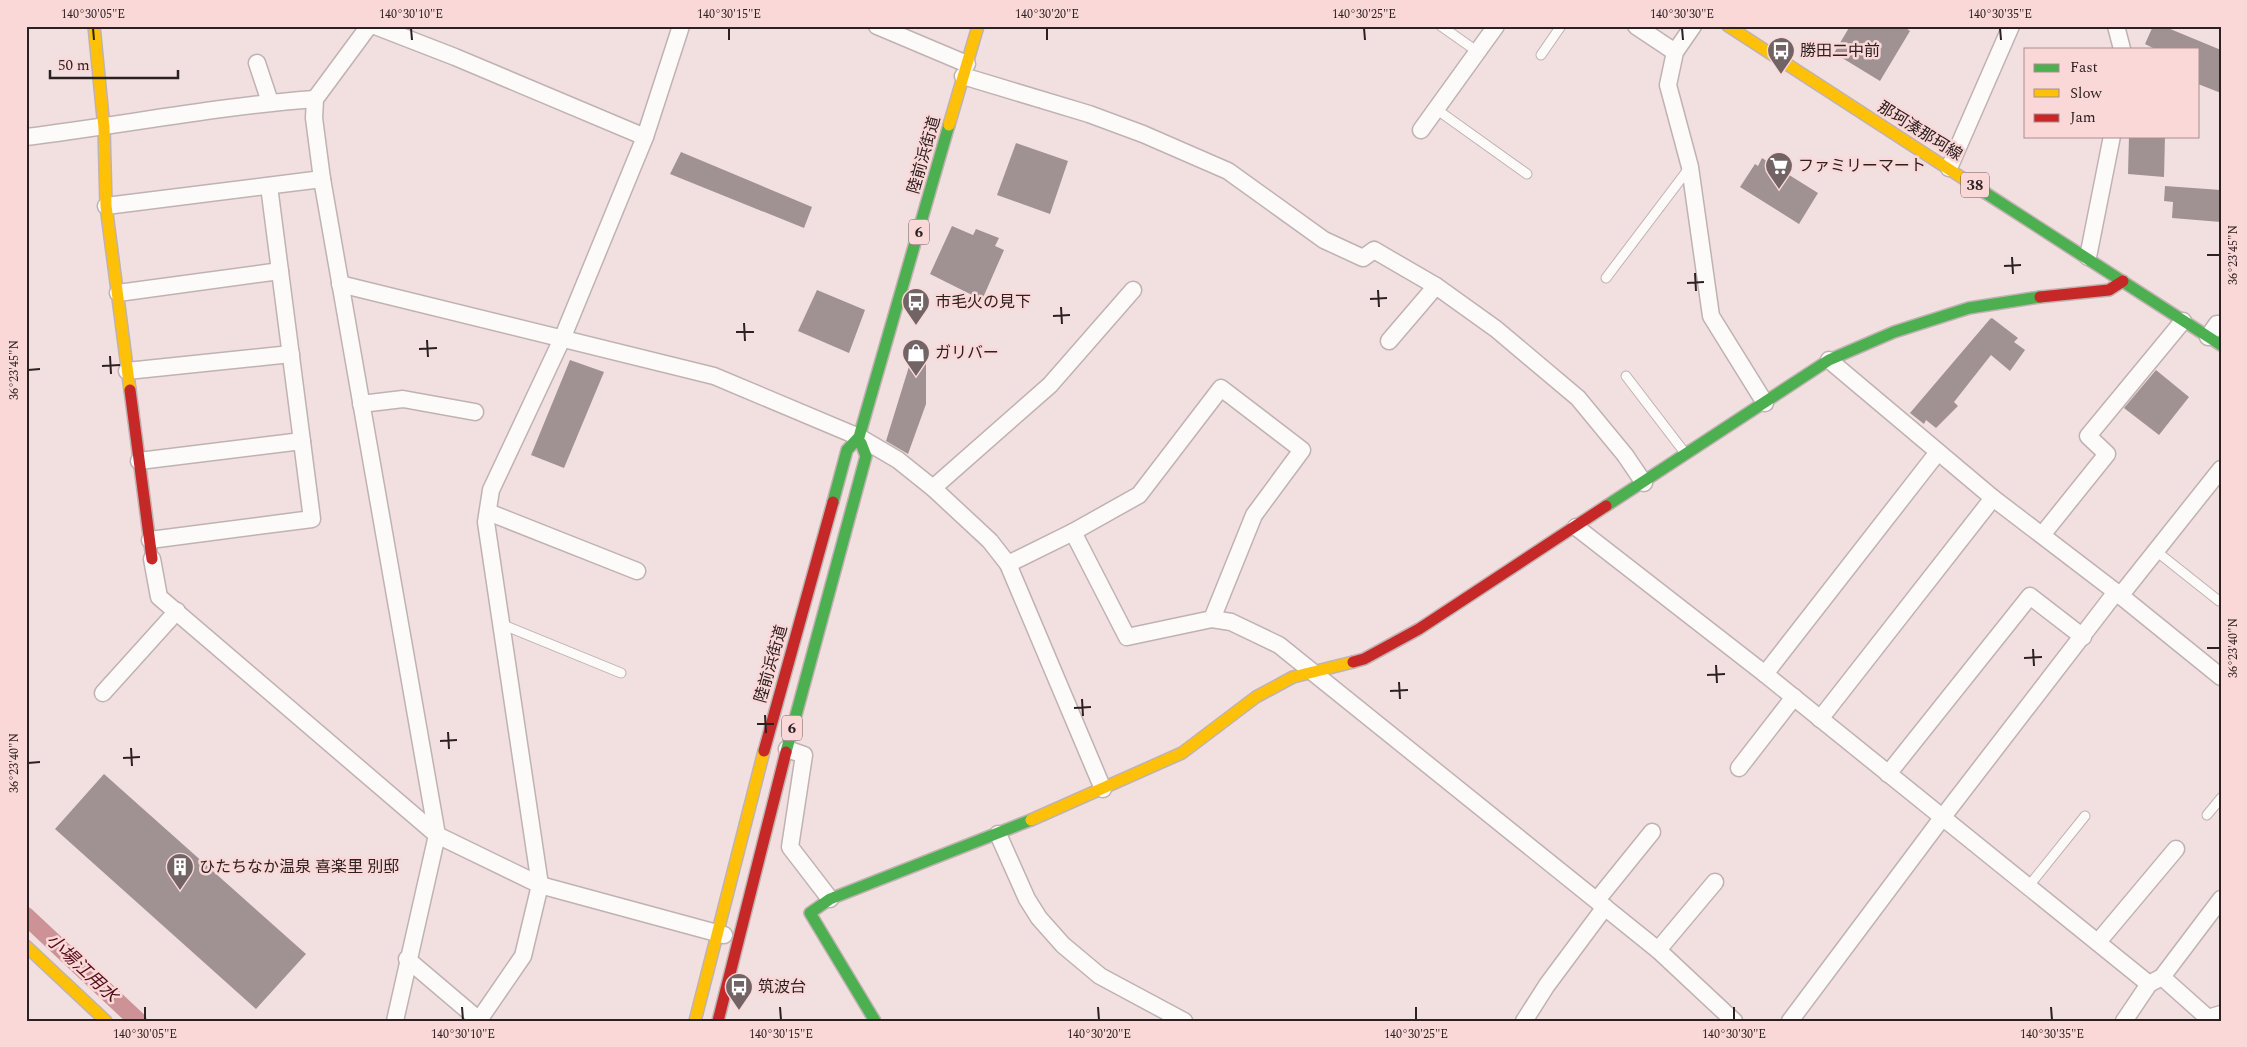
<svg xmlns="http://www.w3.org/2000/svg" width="2247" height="1047" viewBox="0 0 2247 1047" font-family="Spectral,'Noto Sans JP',serif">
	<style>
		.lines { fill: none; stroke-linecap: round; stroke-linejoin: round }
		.canal { stroke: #cc9295; stroke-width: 18 }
		.building { fill: #a09292 }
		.lane-casing { stroke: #c0b2b2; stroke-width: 11 }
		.street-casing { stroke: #c0b2b2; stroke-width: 19 }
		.fast-casing { stroke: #c0b2b2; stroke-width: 14 }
		.slow-casing { stroke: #c0b2b2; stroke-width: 14 }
		.jam-casing { stroke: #c0b2b2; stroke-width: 14 }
		.lane { stroke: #fdfafa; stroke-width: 9 }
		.street { stroke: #fdfafa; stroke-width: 16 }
		.fast { stroke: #4caf50; stroke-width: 11 }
		.slow { stroke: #ffc107; stroke-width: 11 }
		.jam { stroke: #c62828; stroke-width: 11 }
		.ticks { fill: none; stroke: #2d2021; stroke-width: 2 }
		.labels { text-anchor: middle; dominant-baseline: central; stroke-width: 5; stroke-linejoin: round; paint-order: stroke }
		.shield { fill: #fad8d8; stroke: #6a5758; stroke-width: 1 }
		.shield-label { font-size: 15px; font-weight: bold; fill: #2d2021 }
		.poi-label { font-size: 16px; fill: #2d2021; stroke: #fad8d8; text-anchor: start }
		.street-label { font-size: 16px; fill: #2d2021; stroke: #fad8d8 }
		.water-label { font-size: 18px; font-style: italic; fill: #530d1a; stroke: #fad8d8 }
		.neatline { fill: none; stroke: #2d2021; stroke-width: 2 }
		.ticks-label { font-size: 12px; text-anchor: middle; fill: #2d2021 }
	</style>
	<rect width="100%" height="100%" fill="#f2e0e0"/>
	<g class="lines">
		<path class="canal" d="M26,916L138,1021"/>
	</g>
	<g class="building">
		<path d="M1850,26H1903L1910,31L1880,81L1834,53Z"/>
		<path d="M2153,26H2163L2221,50V93L2198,84V49H2155L2145,44Z"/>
		<path d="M2129,136H2165L2164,177L2128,174Z"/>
		<path d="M1016,143L1068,161L1050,214L997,195Z"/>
		<path d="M681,152L812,207L804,228L670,174Z"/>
		<path d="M1762,158L1818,193L1799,224L1740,187L1755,164L1758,166Z"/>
		<path d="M2165,186L2221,190V222L2172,218L2173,202L2164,201Z"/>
		<path d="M952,226L973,235L976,229L999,238L995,246L1004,250L982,300L930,274Z"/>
		<path d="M817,290L865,310L849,353L798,331Z"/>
		<path d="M1992,318L2018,338L2014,342L2025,350L2010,371L1991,355L1954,402L1958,406L1936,428L1926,420L1924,424L1910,413L1990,319Z"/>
		<path d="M915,347L926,351V404L908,454L886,441Z"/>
		<path d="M570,360L604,372L564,468L531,455Z"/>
		<path d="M2156,370L2189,397L2159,435L2124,408Z"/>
		<path d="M104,774L306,954L256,1009L55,829Z"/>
	</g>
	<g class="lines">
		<defs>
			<g id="lane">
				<path d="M1441,26L1478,52"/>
				<path d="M1541,55L1561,26"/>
				<path d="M1436,109L1527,174"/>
				<path d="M1606,278L1690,167"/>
				<path d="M1626,376L1685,453"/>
				<path d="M2156,551L2219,601"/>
				<path d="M501,624L621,673"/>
				<path d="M2207,815L2221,798"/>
				<path d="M2028,887L2085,816"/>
			</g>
			<g id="street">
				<path d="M369,26L315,99L314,118L322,179L437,835L395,1021"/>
				<path d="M375,26L455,57L645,137"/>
				<path d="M877,26L967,64"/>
				<path d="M1636,26L1675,52"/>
				<path d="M1693,26L1675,52L1668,85L1690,167L1711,316L1765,403"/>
				<path d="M2116,26L2122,49"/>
				<path d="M257,63L270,102"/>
				<path d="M963,76L1089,114L1143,134L1228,171L1324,240L1363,258L1374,250L1436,286L1496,329L1578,398L1625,455L1644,483"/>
				<path d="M1421,130L1496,26"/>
				<path d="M26,137C123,125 219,106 315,99"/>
				<path d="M1949,168L2011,26"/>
				<path d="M106,206L322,179"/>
				<path d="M2088,257L2112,136"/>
				<path d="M340,284L714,376L859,437L898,460L933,488L990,541L1008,564L1103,789"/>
				<path d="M118,293L280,271"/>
				<path d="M2208,337L2217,324H2221"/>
				<path d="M1389,341L1436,286"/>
				<path d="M1829,360L1993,498L2116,592L2221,677"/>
				<path d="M127,371L291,354"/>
				<path d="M361,404L403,399L475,412"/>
				<path d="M139,461L302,441"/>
				<path d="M933,488L1050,385L1133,290"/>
				<path d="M488,512L637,571"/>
				<path d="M1576,527L1765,674L2149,984"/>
				<path d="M1073,532L1127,637L1212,619L1231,622L1279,645L1658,950L1734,1021"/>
				<path d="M2042,535L2107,454L2088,436L2183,321"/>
				<path d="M150,540L312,519L269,186"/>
				<path d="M152,559L159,597L437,835L540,885L724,935"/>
				<path d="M1008,564L1073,532L1139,495L1221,388L1302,450L1254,515L1212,619"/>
				<path d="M2120,596L2221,469"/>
				<path d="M1765,674L1938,452"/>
				<path d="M103,693L177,611"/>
				<path d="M1820,719L1993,498"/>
				<path d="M787,749L804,755L790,847L830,899"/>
				<path d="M1739,768L1794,697"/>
				<path d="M1888,774L2030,596L2083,637"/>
				<path d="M998,834L1027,899L1039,918L1063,945L1100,976L1184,1021"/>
				<path d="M1597,900L1652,832"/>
				<path d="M2098,942L2176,849"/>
				<path d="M1658,950L1715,882"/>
				<path d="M407,959L479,1020L523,956L540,885L486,522L491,490L562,339L645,137L681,26"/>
				<path d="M2162,977L2208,1018L2221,1014"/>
				<path d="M1524,1021L1547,985L1605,907"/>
				<path d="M1790,1021L1942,818L2116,592"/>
				<path d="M2124,1021L2149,984L2162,977L2221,899"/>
			</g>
			<g id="fast">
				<path d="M1984,192L2221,345"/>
				<path d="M833,502L847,450L859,437L949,125"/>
				<path d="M1606,506L1829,360L1894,332L1969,308L2040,297"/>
				<path d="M786,752L866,456L861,443"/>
				<path d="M875,1021L810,913L830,899L1031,820"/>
			</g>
			<g id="slow">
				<path d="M94,26L104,128L106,206L130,390"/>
				<path d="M1728,26L1984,192"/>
				<path d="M949,125L978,26"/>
				<path d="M1031,820L1182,753L1256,697L1293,677L1353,662"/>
				<path d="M26,946L106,1021"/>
				<path d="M695,1021L764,751"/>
			</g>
			<g id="jam">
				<path d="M2040,297L2109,290L2123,281"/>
				<path d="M130,390L152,559"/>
				<path d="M1353,662L1364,659L1419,629L1606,506"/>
				<path d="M764,751L833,502"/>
				<path d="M718,1021L786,752"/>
			</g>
		</defs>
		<use href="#lane" class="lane-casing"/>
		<use href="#street" class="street-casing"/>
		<use href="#fast" class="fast-casing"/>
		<use href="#slow" class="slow-casing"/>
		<use href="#jam" class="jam-casing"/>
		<use href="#lane" class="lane"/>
		<use href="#street" class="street"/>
		<use href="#fast" class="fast"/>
		<use href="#slow" class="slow"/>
		<use href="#jam" class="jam"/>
	</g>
	<path class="ticks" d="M93,28L94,40M411,28L412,40M729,28V40M1047,28V40M1364,28L1365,40M1682,28L1683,40M2000,28L2001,40M2207,255H2220M2012,257L2013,274M2004,266L2021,265M1695,273L1696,291M1687,283L1704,282M1378,290L1379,307M1370,299L1387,298M1061,307L1062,324M1053,316L1070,315M744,323L745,341M736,332H754M427,340L428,357M419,349L437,348M110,356L111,374M102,366L120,365M28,370L40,369M2207,648H2220M2033,649L2034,666M2024,658L2042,657M1716,665L1717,683M1707,675L1725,674M1399,682L1400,699M1390,691L1408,690M1082,699L1083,716M1074,708L1091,707M765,715L766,733M757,724H774M448,732L449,749M440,741L457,740M131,748L132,766M123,758L140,757M28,763L40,762M145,1007V1020M462,1007L463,1020M780,1007L781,1020M1098,1007L1099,1020M1416,1007V1020M1734,1007V1020M2051,1007L2052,1020"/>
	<defs>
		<symbol id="bus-pin" viewBox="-11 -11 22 30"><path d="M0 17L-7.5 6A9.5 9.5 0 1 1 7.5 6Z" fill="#726364" stroke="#fad8d8"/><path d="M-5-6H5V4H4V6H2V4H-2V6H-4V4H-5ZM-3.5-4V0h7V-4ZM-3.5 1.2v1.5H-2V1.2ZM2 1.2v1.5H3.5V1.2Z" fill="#fff"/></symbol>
		<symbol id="supermarket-pin" viewBox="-11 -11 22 30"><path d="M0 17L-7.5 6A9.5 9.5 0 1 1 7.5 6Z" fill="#726364" stroke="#fad8d8"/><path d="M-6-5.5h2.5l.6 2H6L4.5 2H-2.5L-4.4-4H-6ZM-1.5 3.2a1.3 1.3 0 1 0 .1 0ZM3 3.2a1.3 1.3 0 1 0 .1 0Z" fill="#fff"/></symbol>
		<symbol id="shop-pin" viewBox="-11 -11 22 30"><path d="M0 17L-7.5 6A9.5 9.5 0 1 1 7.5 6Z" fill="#726364" stroke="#fad8d8"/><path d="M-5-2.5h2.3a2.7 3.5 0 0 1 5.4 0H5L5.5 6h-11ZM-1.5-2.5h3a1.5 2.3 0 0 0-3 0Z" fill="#fff"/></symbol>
		<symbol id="building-pin" viewBox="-11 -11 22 30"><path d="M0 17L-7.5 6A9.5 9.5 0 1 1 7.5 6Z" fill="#726364" stroke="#fad8d8"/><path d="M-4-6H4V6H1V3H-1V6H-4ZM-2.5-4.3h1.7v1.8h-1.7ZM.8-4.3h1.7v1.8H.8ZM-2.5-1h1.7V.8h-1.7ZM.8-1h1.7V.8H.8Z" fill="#fff"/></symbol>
	</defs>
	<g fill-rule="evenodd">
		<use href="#bus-pin" x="1765" y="35" width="32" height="43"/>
		<use href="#supermarket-pin" x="1763" y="150" width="32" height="43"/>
		<use href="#bus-pin" x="900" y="286" width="32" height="43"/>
		<use href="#shop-pin" x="900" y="337" width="32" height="43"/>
		<use href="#building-pin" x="164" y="851" width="32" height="43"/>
		<use href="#bus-pin" x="723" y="971" width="32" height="43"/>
	</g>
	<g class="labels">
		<g class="shield">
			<rect x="1961" y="172.5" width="28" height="25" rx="4"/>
			<rect x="909" y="219.5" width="20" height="25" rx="4"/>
			<rect x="782" y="715.5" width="20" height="25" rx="4"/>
		</g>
		<g class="shield-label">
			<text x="1975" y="185">38</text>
			<text x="919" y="232">6</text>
			<text x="792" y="728">6</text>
		</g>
		<g class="poi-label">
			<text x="1800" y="51">勝田二中前</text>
			<text x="1798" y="166">ファミリーマート</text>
			<text x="935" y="302">市毛火の見下</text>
			<text x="935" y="353">ガリバー</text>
			<text x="199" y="867">ひたちなか温泉 喜楽里 別邸</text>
			<text x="758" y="987">筑波台</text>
		</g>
		<g class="street-label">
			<text transform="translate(1920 131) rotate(32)">那珂湊那珂線</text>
			<text transform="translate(924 155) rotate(-74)">陸前浜街道</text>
			<text transform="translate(771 664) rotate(-74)">陸前浜街道</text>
		</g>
		<g class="water-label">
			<text transform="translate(82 968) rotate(43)">小場江用水</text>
		</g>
	</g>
	<rect width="2247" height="1047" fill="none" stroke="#fad8d8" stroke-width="55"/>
	<rect x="2024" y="48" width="175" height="90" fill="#fad8d8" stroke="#a88e8f"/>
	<rect x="2034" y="64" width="25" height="8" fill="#4caf50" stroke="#a88e8f"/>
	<text x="2070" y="72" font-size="15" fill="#2d2021">Fast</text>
	<rect x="2034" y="89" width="25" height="8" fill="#ffc107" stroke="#a88e8f"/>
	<text x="2070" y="98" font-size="15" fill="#2d2021">Slow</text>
	<rect x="2034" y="114" width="25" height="8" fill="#c62828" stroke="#a88e8f"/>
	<text x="2070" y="122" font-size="15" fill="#2d2021">Jam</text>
	<path d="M50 70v8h128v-8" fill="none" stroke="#2d2021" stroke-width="2.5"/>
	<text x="58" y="70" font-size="15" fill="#2d2021" stroke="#fad8d8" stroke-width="4" paint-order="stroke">50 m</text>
	<rect x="28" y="28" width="2192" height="992" class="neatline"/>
	<g class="ticks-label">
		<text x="93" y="18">140°30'05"E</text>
		<text x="411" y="18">140°30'10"E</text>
		<text x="729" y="18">140°30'15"E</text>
		<text x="1047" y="18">140°30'20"E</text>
		<text x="1364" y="18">140°30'25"E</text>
		<text x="1682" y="18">140°30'30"E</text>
		<text x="2000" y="18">140°30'35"E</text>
		<text transform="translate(2233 255) rotate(-90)" y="4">36°23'45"N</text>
		<text transform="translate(14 370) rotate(-90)" y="4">36°23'45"N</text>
		<text transform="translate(2233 648) rotate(-90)" y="4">36°23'40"N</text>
		<text transform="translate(14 763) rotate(-90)" y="4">36°23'40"N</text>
		<text x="145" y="1038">140°30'05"E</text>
		<text x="463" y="1038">140°30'10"E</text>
		<text x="781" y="1038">140°30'15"E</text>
		<text x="1099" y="1038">140°30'20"E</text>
		<text x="1416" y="1038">140°30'25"E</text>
		<text x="1734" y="1038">140°30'30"E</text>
		<text x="2052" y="1038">140°30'35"E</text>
	</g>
</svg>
